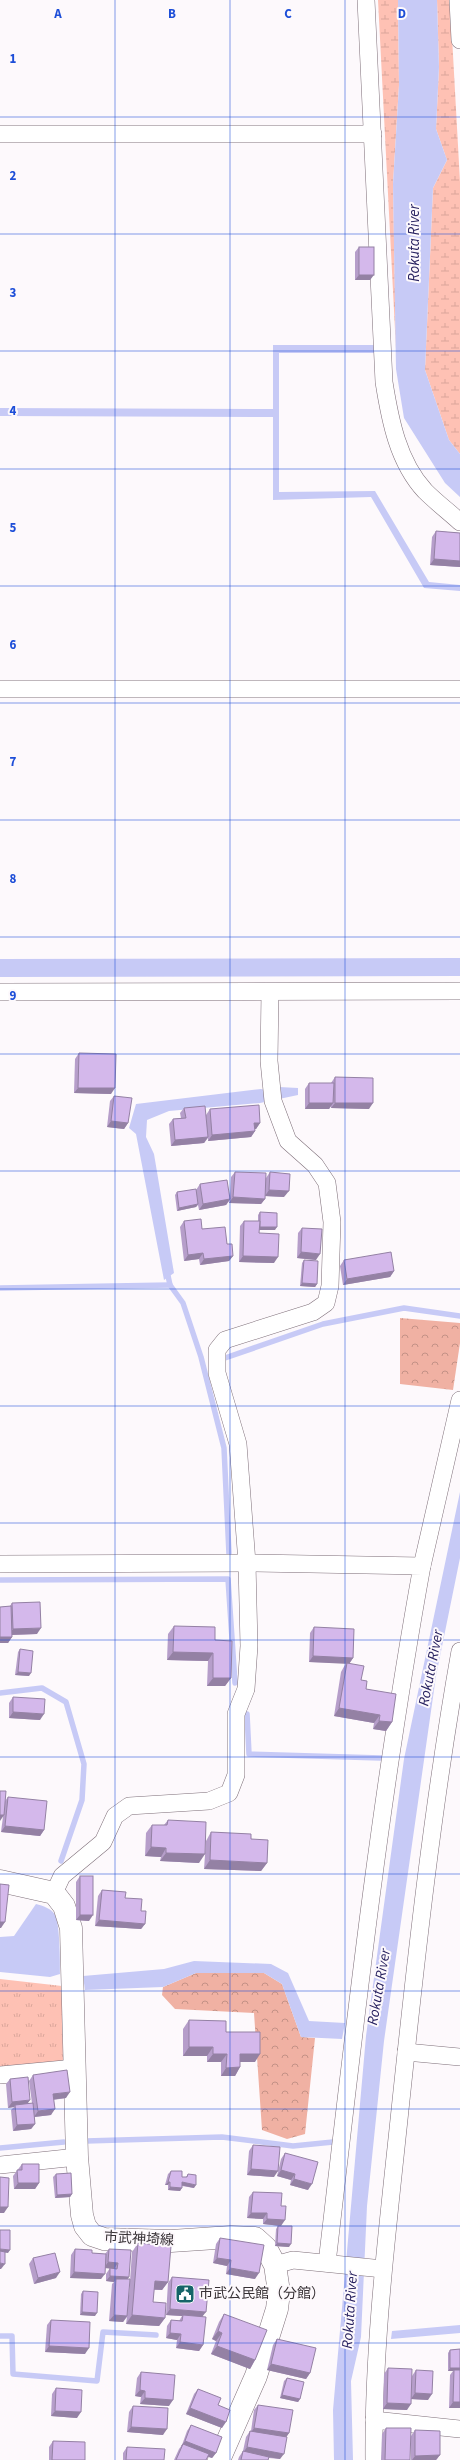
<svg xmlns="http://www.w3.org/2000/svg" width="460" height="2460" viewBox="0 0 460 2460" font-family="'Source Sans 3','Noto Sans JP',sans-serif">
	<style>
		.forest { fill: url(#forest-crowns) }
		.wetland { fill: url(#wetland-marsh) }
		.park { fill: url(#park-tufts) }
		.water { fill: #c7caf6 }
		.lines { fill: none; stroke-linecap: round; stroke-linejoin: round }
		.stream { stroke: #c7caf6; stroke-width: 5.5 }
		.minor-casing { stroke: #7e6f79; stroke-width: 18 }
		.major-casing { stroke: #7e6f79; stroke-width: 23 }
		.minor { stroke: #fff; stroke-width: 17 }
		.major { stroke: #fff; stroke-width: 22 }
		.wall { fill: #b69eca }
		.shaded-wall { fill: #9481a4 }
		.building { fill: #d4b8eb; stroke: #9481a4 }
		.grid { fill: none; stroke: #1d4ed8; stroke-width: 1; stroke-opacity: 0.55 }
		.labels { text-anchor: middle; dominant-baseline: central; stroke-width: 4; stroke-linejoin: round; paint-order: stroke }
		.street-label { font-size: 14px; fill: #373135; stroke: #fdf9fc }
		.poi-label { font-size: 14px; fill: #373135; stroke: #fdf9fc; text-anchor: start }
		.water-label { font-size: 15px; font-style: italic; fill: #282260; stroke: #fdf9fc }
		.grid-label { font-size: 13px; text-anchor: middle; font-weight: bold; fill: #1d4ed8; stroke: #fdf9fc; stroke-width: 4; stroke-linejoin: round; paint-order: stroke }
	</style>
	<defs>
		<pattern id="forest-crowns" width="20" height="18" patternUnits="userSpaceOnUse"><rect width="20" height="18" fill="#f0b1a3"/><path d="M2 6a3 3 0 1 1 6 0M12 15a3 3 0 1 1 6 0" fill="none" stroke="#c39186"/></pattern>
		<pattern id="wetland-marsh" width="20" height="14" patternUnits="userSpaceOnUse"><rect width="20" height="14" fill="#fec1b4"/><path d="M1 5h8M5 5V1M11 12h8M15 12V8" fill="none" stroke="#daa69b"/></pattern>
		<pattern id="park-tufts" width="24" height="20" patternUnits="userSpaceOnUse"><rect width="24" height="20" fill="#fec1b4"/><path d="M3 7l-1-3M5 7V3M7 7l1-3M15 17l-1-3M17 17v-4M19 17l1-3" fill="none" stroke="#daa69b"/></pattern>
	</defs>
	<rect width="100%" height="100%" fill="#fdf9fc"/>
	<g class="forest">
		<path d="M400,1318L460,1323V1343L453,1390L400,1384Z"/>
		<path d="M196,1973H264L282,1984L301,2037L315,2038L305,2134L287,2139L262,2130L254,2013L175,2009L162,1995L163,1987Z"/>
	</g>
	<g class="wetland">
		<path d="M378,0H398L399,85L393,184L396,349Z"/>
		<path d="M437,0H450L460,182V454L449,440L425,370L433,188L447,160L436,129L439,67Z"/>
	</g>
	<path class="park" d="M0,1979L62,1986L63,2063L0,2067Z"/>
	<g class="water">
		<path d="M398,0H437L439,67L436,129L447,160L433,188L425,370L449,440L460,454V497L445,483L404,418L396,369L393,184L399,85Z"/>
		<path d="M273,345H375V353H279V492L375,491L429,582L460,585V591L424,588L371,497L273,500V417L0,416V408L273,409Z"/>
		<path d="M460,958V976L0,977V959Z"/>
		<path d="M279,1087L298,1088V1095L260,1103L169,1111L147,1120L146,1137L154,1154L174,1273L164,1280L136,1134L129,1128L136,1104L261,1089L268,1091Z"/>
		<path d="M460,1492V1558L436,1676L384,2041L367,2206L361,2337L351,2381L353,2460H334L333,2410L366,2036L404,1759Z"/>
		<path d="M36,1904C43,1906 51,1908 55,1915C60,1924 60,1962 60,1974L50,1977L0,1972V1937L14,1936Z"/>
		<path d="M194,1961L271,1964L288,1973L309,2021L345,2023L342,2039L301,2037L282,1984L264,1973H196L163,1987L85,1990L83,1976L164,1969Z"/>
		<path d="M460,2325V2333L391,2339L392,2331Z"/>
	</g>
	<g class="lines">
		<g class="stream">
			<path d="M167,1271L170,1285L183,1303L201,1357L224,1448L229,1554"/>
			<path d="M0,1288L170,1285"/>
			<path d="M225,1358L323,1324L404,1308L460,1316"/>
			<path d="M0,1580L228,1579L235,1683"/>
			<path d="M0,1693L42,1688L66,1702L84,1764L82,1800L61,1861"/>
			<path d="M247,1714L249,1754L381,1758"/>
			<path d="M86,2141L222,2137L293,2146L333,2142"/>
			<path d="M0,2148L64,2142"/>
			<path d="M0,2336H12L13,2374L97,2381L103,2332L156,2335"/>
		</g>
		<defs>
			<g id="minor">
				<path d="M366,0L384,382C390,420 398,462 425,491C436,502 449,512 460,522"/>
				<path d="M458,0L460,40"/>
				<path d="M0,134H373"/>
				<path d="M0,689H460"/>
				<path d="M0,992L460,991"/>
				<path d="M0,1564L247,1563L422,1566C380,1797 354,2030 327,2263"/>
				<path d="M422,1566L460,1400"/>
				<path d="M54,1893L62,1876L103,1842L115,1816L129,1806L209,1801L229,1793L236,1775V1714L246,1689L249,1646L247,1563L238,1444L217,1373V1350L225,1340L313,1312L326,1303L330,1286L332,1222L327,1183L315,1165L288,1141L273,1101L269,1061L270,992"/>
				<path d="M406,2052L460,2057"/>
				<path d="M0,2075L75,2068"/>
				<path d="M0,2165L77,2157"/>
				<path d="M275,2265L293,2260L383,2269"/>
				<path d="M374,2420L460,2429"/>
				<path d="M374,2460C373,2343 388,2226 400,2110C416,1957 433,1803 460,1651"/>
			</g>
			<path id="major" d="M0,1881L54,1893L64,1906L71,1928L77,2157L82,2215L85,2226L92,2235L104,2239L171,2241L231,2237L255,2238L266,2248L275,2265L279,2292L277,2309L256,2376L219,2460"/>
		</defs>
		<use href="#minor" class="minor-casing"/>
		<use href="#major" class="major-casing"/>
		<use href="#minor" class="minor"/>
		<use href="#major" class="major"/>
	</g>
	<g class="wall">
		<path d="M359,247L370,280H355V252Z"/>
		<path d="M436,531L460,533V567L430,565L432,537Z"/>
		<path d="M79,1053L111,1094L74,1093L75,1059Z"/>
		<path d="M335,1077L369,1109L331,1108V1106L329,1109H305V1089L309,1083H331Z"/>
		<path d="M114,1096L128,1123L124,1129L107,1127L110,1101Z"/>
		<path d="M184,1108L206,1115L210,1109L260,1123L256,1129H255V1131L251,1137L208,1141V1138L204,1143L171,1146L169,1124L173,1119L181,1118L180,1113Z"/>
		<path d="M235,1172L266,1178L270,1172L284,1197L265,1196V1199L261,1204L229,1203L230,1200L226,1205L199,1210L198,1205L196,1207L177,1211L175,1195L177,1192L196,1190L200,1184L230,1197L231,1177Z"/>
		<path d="M260,1212L275,1230H259V1233L274,1263L239,1262L240,1226L244,1221H258V1215Z"/>
		<path d="M184,1221L202,1229L227,1244L233,1256L229,1261L200,1265L199,1259L184,1261L180,1227Z"/>
		<path d="M302,1228L316,1260L297,1258L298,1233Z"/>
		<path d="M304,1260L317,1284L315,1287L300,1286L302,1263Z"/>
		<path d="M344,1260L394,1271L390,1277L343,1285L340,1266Z"/>
		<path d="M12,1603L37,1634L12,1635V1637L8,1643H0V1607L10,1606Z"/>
		<path d="M174,1626L215,1640L231,1678L225,1686H207L208,1661L167,1660L168,1634Z"/>
		<path d="M314,1627L353,1658L349,1664L361,1680L366,1689L392,1722L386,1731L373,1729L374,1723L334,1716L341,1672L346,1663L309,1662L310,1633Z"/>
		<path d="M20,1649L29,1676L15,1675L18,1652Z"/>
		<path d="M13,1697L40,1720L9,1718V1703Z"/>
		<path d="M8,1797L44,1830L40,1836L1,1832L5,1801Z"/>
		<path d="M168,1820L199,1863L160,1861L161,1857L145,1856L146,1833L152,1825H164Z"/>
		<path d="M211,1832L267,1863L261,1871L204,1869L206,1841Z"/>
		<path d="M80,1876L89,1921L76,1920V1882Z"/>
		<path d="M102,1890L125,1898L141,1911L145,1924L141,1929L95,1926L98,1896Z"/>
		<path d="M189,2020L226,2032L255,2062H240V2067L235,2076H221V2062H207V2056H183V2029Z"/>
		<path d="M33,2075L66,2098L53,2100L51,2115L34,2117L35,2124L31,2129L13,2131L11,2110L14,2107L8,2108L6,2084L10,2079L28,2104L32,2103L29,2081Z"/>
		<path d="M253,2145L274,2177L247,2175L249,2151Z"/>
		<path d="M285,2153L308,2190L290,2185L291,2180L277,2176L281,2159Z"/>
		<path d="M22,2164L39,2183L35,2189H14L13,2176Z"/>
		<path d="M171,2171L182,2177H186L188,2174L194,2188L182,2186L180,2191L168,2190V2185H165L168,2174Z"/>
		<path d="M56,2174L72,2194L70,2197L55,2198L53,2177Z"/>
		<path d="M253,2192L281,2206V2226L263,2224V2219L247,2218L249,2197Z"/>
		<path d="M278,2226L289,2247L275,2246L276,2229Z"/>
		<path d="M220,2238L255,2279L226,2274L227,2266L213,2263L216,2244Z"/>
		<path d="M138,2243L168,2282L162,2290H154L153,2302L165,2318L159,2326L126,2324L127,2317L123,2322L109,2321L112,2284L114,2282L106,2281V2274L110,2268H105L101,2279L70,2278L71,2255L75,2249L92,2253L105,2254L109,2249L127,2279L129,2296L132,2252Z"/>
		<path d="M33,2258L56,2278L34,2284L29,2264Z"/>
		<path d="M172,2277L203,2317V2345L199,2351L176,2348L177,2340L166,2338L167,2326L171,2320L179,2321L182,2316L166,2315L168,2283Z"/>
		<path d="M83,2291L95,2316L80,2315L81,2294Z"/>
		<path d="M224,2314L255,2360L250,2369L211,2354L216,2341L212,2339L219,2322Z"/>
		<path d="M51,2320L85,2354L45,2352L47,2325Z"/>
		<path d="M277,2339L310,2373L306,2379L267,2370L273,2345Z"/>
		<path d="M460,2349V2408H449L450,2375L453,2371H448V2353L450,2350Z"/>
		<path d="M388,2368L407,2410L383,2409L384,2374Z"/>
		<path d="M416,2370L428,2400L411,2399L412,2376Z"/>
		<path d="M141,2372L169,2406L140,2404L141,2397L135,2396L137,2378Z"/>
		<path d="M287,2378L300,2399L298,2402L280,2398L284,2381Z"/>
		<path d="M56,2388L77,2418L51,2416L52,2394Z"/>
		<path d="M198,2389L218,2405L222,2428L186,2414L194,2394Z"/>
		<path d="M258,2405L289,2433L286,2437L280,2459L269,2458L268,2460H238L239,2457L243,2451L246,2437L250,2431H251L254,2410Z"/>
		<path d="M133,2406L163,2435L127,2432L129,2412Z"/>
		<path d="M191,2425L216,2453L212,2458L208,2457L206,2460H174L179,2449L182,2445L187,2431Z"/>
		<path d="M386,2428L410,2460H381L382,2434Z"/>
		<path d="M415,2430L440,2455L436,2460H411V2436Z"/>
		<path d="M53,2441L85,2460H49V2447Z"/>
		<path d="M127,2447L164,2460H123V2453Z"/>
	</g>
	<g class="shaded-wall">
		<path d="M359,275H374L370,280H355Z"/>
		<path d="M434,559L460,561V567L430,565Z"/>
		<path d="M78,1088H115L111,1094L74,1093Z"/>
		<path d="M309,1103H333L329,1109H305Z"/>
		<path d="M335,1103H373L369,1109L331,1108Z"/>
		<path d="M111,1121L128,1123L124,1129L107,1127Z"/>
		<path d="M254,1123H260L256,1129H250Z"/>
		<path d="M255,1131L251,1137L208,1141L212,1135Z"/>
		<path d="M208,1137L204,1143L171,1146L175,1140Z"/>
		<path d="M269,1190L289,1191L284,1197L265,1196Z"/>
		<path d="M233,1197L265,1199L261,1204L229,1203Z"/>
		<path d="M230,1199L226,1205L199,1210L203,1204Z"/>
		<path d="M198,1204L196,1207L177,1211L179,1208Z"/>
		<path d="M259,1227H277L275,1230H257Z"/>
		<path d="M301,1252L320,1254L316,1260L297,1258Z"/>
		<path d="M203,1253L199,1259L184,1261L188,1255Z"/>
		<path d="M233,1256L229,1261L200,1265L204,1259Z"/>
		<path d="M243,1256L278,1257L274,1263L239,1262Z"/>
		<path d="M394,1271L390,1277L343,1285L347,1279Z"/>
		<path d="M302,1283L317,1284L315,1287L300,1286Z"/>
		<path d="M41,1628L37,1634L9,1635L13,1629Z"/>
		<path d="M0,1637H12L8,1643H0Z"/>
		<path d="M173,1652L213,1653L208,1661L167,1660Z"/>
		<path d="M313,1656L353,1658L349,1664L309,1662Z"/>
		<path d="M18,1672L31,1673L29,1676L15,1675Z"/>
		<path d="M213,1678H231L225,1686H207Z"/>
		<path d="M339,1708L380,1715L374,1723L334,1716Z"/>
		<path d="M13,1712L44,1714L40,1720L9,1718Z"/>
		<path d="M379,1721L392,1722L386,1731L373,1729Z"/>
		<path d="M0,1815H4L0,1821Z"/>
		<path d="M5,1826L44,1830L40,1836L1,1832Z"/>
		<path d="M151,1847L166,1848L161,1857L145,1856Z"/>
		<path d="M166,1853L205,1854L199,1863L160,1861Z"/>
		<path d="M210,1860L267,1863L261,1871L204,1869Z"/>
		<path d="M80,1915H93L89,1921L76,1920Z"/>
		<path d="M99,1920L145,1924L141,1929L95,1926Z"/>
		<path d="M0,1922H5L1,1928H0Z"/>
		<path d="M189,2047H213L207,2056H183Z"/>
		<path d="M213,2054H227L221,2062H207Z"/>
		<path d="M240,2054H260L255,2062H235Z"/>
		<path d="M240,2067L235,2076H221L226,2068Z"/>
		<path d="M70,2092L66,2098L49,2100L53,2094Z"/>
		<path d="M30,2100L26,2106L15,2105L14,2107L8,2108L12,2102Z"/>
		<path d="M55,2109L51,2115L34,2117L38,2111Z"/>
		<path d="M35,2124L31,2129L13,2131L17,2125Z"/>
		<path d="M251,2169L278,2171L274,2177L247,2175Z"/>
		<path d="M281,2170L295,2174L291,2180L277,2176Z"/>
		<path d="M294,2179L312,2184L308,2190L290,2185Z"/>
		<path d="M168,2182H170L168,2185H165Z"/>
		<path d="M182,2182L196,2185L194,2188L180,2185Z"/>
		<path d="M18,2183H39L35,2189H14Z"/>
		<path d="M170,2187L182,2188L180,2191L168,2190Z"/>
		<path d="M72,2194L70,2197L55,2198L57,2195Z"/>
		<path d="M0,2207H8L4,2213H0Z"/>
		<path d="M251,2213H267L263,2219L247,2218Z"/>
		<path d="M267,2219L285,2220L281,2226L263,2224Z"/>
		<path d="M277,2243L291,2244L289,2247L275,2246Z"/>
		<path d="M0,2249L10,2250L8,2253L0,2252Z"/>
		<path d="M217,2258L231,2260L227,2266L213,2263Z"/>
		<path d="M108,2262L118,2263L114,2269L104,2268Z"/>
		<path d="M0,2263L5,2264L1,2269H0Z"/>
		<path d="M230,2268L259,2273L255,2279L226,2274Z"/>
		<path d="M60,2272L56,2278L34,2284L38,2278Z"/>
		<path d="M74,2272L105,2274L101,2279L70,2278Z"/>
		<path d="M110,2276L129,2277L125,2283L116,2279L114,2282L106,2281Z"/>
		<path d="M155,2281L168,2282L162,2290L149,2289Z"/>
		<path d="M170,2309L206,2312L202,2317L183,2315L182,2316L166,2315Z"/>
		<path d="M82,2312L97,2313L95,2316L80,2315Z"/>
		<path d="M114,2315L127,2316L123,2322L109,2321Z"/>
		<path d="M132,2315L165,2318L159,2326L126,2324Z"/>
		<path d="M218,2331L222,2333L216,2341L212,2339Z"/>
		<path d="M170,2333L181,2334L177,2340L166,2338Z"/>
		<path d="M180,2342L203,2345L199,2351L176,2348Z"/>
		<path d="M49,2346L89,2348L85,2354L45,2352Z"/>
		<path d="M217,2346L255,2360L250,2369L211,2354Z"/>
		<path d="M271,2364L310,2373L306,2379L267,2370Z"/>
		<path d="M450,2368H460V2371L454,2370L453,2371H448Z"/>
		<path d="M140,2390L145,2391L141,2397L135,2396Z"/>
		<path d="M415,2393L432,2394L428,2400L411,2399Z"/>
		<path d="M282,2395L300,2399L298,2402L280,2398Z"/>
		<path d="M145,2398L173,2400L169,2406L140,2404Z"/>
		<path d="M453,2402H460V2408H449Z"/>
		<path d="M387,2403L411,2404L407,2410L383,2409Z"/>
		<path d="M190,2408L226,2422L222,2428L186,2414Z"/>
		<path d="M55,2411L81,2412L77,2418L51,2416Z"/>
		<path d="M131,2427L167,2429L163,2435L127,2432Z"/>
		<path d="M254,2428L289,2433L285,2439L250,2434Z"/>
		<path d="M185,2441L216,2453L212,2458L181,2446Z"/>
		<path d="M247,2447L284,2454L280,2459L243,2453Z"/>
		<path d="M440,2455L436,2460H412L415,2456Z"/>
	</g>
	<g class="building">
		<rect x="359" y="247" width="15" height="28"/>
		<path d="M436,531L460,533V561L434,559Z"/>
		<path d="M79,1053L116,1054L115,1088H78Z"/>
		<path d="M335,1077L373,1078V1103H335Z"/>
		<path d="M309,1083H334L333,1103H309Z"/>
		<path d="M114,1096L132,1098L128,1123L111,1121Z"/>
		<path d="M259,1105L260,1123H254L255,1131L212,1135L210,1109Z"/>
		<path d="M205,1106L208,1137L175,1140L173,1119L186,1118L184,1108Z"/>
		<path d="M235,1172L266,1173L265,1199L233,1197Z"/>
		<path d="M270,1172L290,1174L289,1191L269,1190Z"/>
		<path d="M227,1180L230,1199L203,1204L200,1184Z"/>
		<path d="M196,1189L198,1204L179,1208L177,1192Z"/>
		<path d="M260,1212L277,1213V1227H260Z"/>
		<path d="M201,1219L202,1229L225,1227L227,1244H232L233,1256L204,1259L203,1253L188,1255L184,1221Z"/>
		<path d="M244,1221H260L259,1233L279,1234L278,1257L243,1256Z"/>
		<path d="M302,1228L322,1229L320,1254L301,1252Z"/>
		<path d="M391,1252L394,1271L347,1279L344,1260Z"/>
		<path d="M304,1260L318,1261L317,1284L302,1283Z"/>
		<path d="M40,1602L41,1628L13,1629L12,1603Z"/>
		<path d="M11,1606L12,1637H0V1607Z"/>
		<path d="M174,1626L215,1627V1640L232,1641L231,1678H213V1653L173,1652Z"/>
		<path d="M314,1627L354,1629L353,1658L313,1656Z"/>
		<path d="M20,1649L33,1651L31,1673L18,1672Z"/>
		<path d="M347,1663L364,1666L361,1680L367,1681L366,1689L396,1694L392,1722L379,1721L380,1715L339,1708Z"/>
		<path d="M13,1697L45,1699L44,1714L13,1712Z"/>
		<path d="M0,1791H6L4,1815H0Z"/>
		<path d="M8,1797L47,1801L44,1830L5,1826Z"/>
		<path d="M168,1820L206,1822L205,1854L166,1853V1848L151,1847L152,1825H167Z"/>
		<path d="M211,1832L251,1834V1839L268,1840L267,1863L210,1860Z"/>
		<rect x="80" y="1876" width="13" height="39"/>
		<path d="M0,1884L9,1885L5,1922H0Z"/>
		<path d="M102,1890L126,1892L125,1898L142,1899L141,1911H146L145,1924L99,1920Z"/>
		<path d="M189,2020L226,2021V2032H260V2054H240V2067L226,2068L227,2054H213V2047H189Z"/>
		<path d="M67,2070L70,2092L53,2094L55,2109L38,2111L33,2075Z"/>
		<path d="M28,2077L30,2100L12,2102L10,2079Z"/>
		<path d="M33,2103L35,2124L17,2125L15,2105Z"/>
		<path d="M253,2145L280,2147L278,2171L251,2169Z"/>
		<path d="M285,2153L318,2162L312,2184L294,2179L295,2174L281,2170Z"/>
		<path d="M22,2164H39V2183H18L17,2170H22Z"/>
		<path d="M171,2171H182V2177H187L188,2174L196,2175V2185L182,2182V2188L170,2187V2182H168Z"/>
		<path d="M71,2173L72,2194L57,2195L56,2174Z"/>
		<path d="M0,2177L9,2178L8,2207H0Z"/>
		<path d="M253,2192L282,2193L281,2206H286L285,2220L267,2219V2213H251Z"/>
		<path d="M278,2226H292L291,2244L277,2243Z"/>
		<path d="M0,2230H10V2250L0,2249Z"/>
		<path d="M220,2238L264,2245L259,2273L230,2268L231,2260L217,2258Z"/>
		<path d="M138,2243L171,2246L168,2282L155,2281L153,2302L166,2303L165,2318L132,2315Z"/>
		<path d="M75,2249L92,2250V2253L106,2254L105,2274L74,2272Z"/>
		<path d="M109,2249L131,2250L129,2277L110,2276V2268L117,2269L118,2263L108,2262Z"/>
		<path d="M0,2251L5,2252V2264L0,2263Z"/>
		<path d="M55,2253L60,2272L38,2278L33,2258Z"/>
		<path d="M172,2277L209,2280L206,2312L170,2309Z"/>
		<path d="M116,2279H130L127,2316L114,2315Z"/>
		<path d="M83,2291L98,2292L97,2313L82,2312Z"/>
		<path d="M224,2314L267,2330L255,2360L217,2346L222,2333L218,2331Z"/>
		<path d="M183,2315L206,2317L203,2345L180,2342L181,2334L170,2333L171,2320L182,2321Z"/>
		<path d="M51,2320L90,2322L89,2348L49,2346Z"/>
		<path d="M277,2339L316,2348L310,2373L271,2364Z"/>
		<path d="M460,2349V2368H450V2350Z"/>
		<path d="M388,2368L412,2369L411,2404L387,2403Z"/>
		<path d="M416,2370L433,2371L432,2394L415,2393Z"/>
		<path d="M454,2370H460V2402H453Z"/>
		<path d="M141,2372L175,2375L173,2400L145,2398V2391L140,2390Z"/>
		<path d="M287,2378L304,2382L300,2399L282,2395Z"/>
		<path d="M56,2388L82,2390L81,2412L55,2411Z"/>
		<path d="M198,2389L221,2398L218,2405L230,2410L226,2422L190,2408Z"/>
		<path d="M258,2405L293,2410L289,2433L254,2428Z"/>
		<path d="M133,2406L168,2408L167,2429L131,2427Z"/>
		<path d="M191,2425L222,2437L216,2453L185,2441Z"/>
		<path d="M386,2428H411L410,2460H385Z"/>
		<path d="M415,2430L440,2431V2455L415,2456Z"/>
		<path d="M250,2431L287,2437L284,2454L247,2447Z"/>
		<path d="M53,2441L85,2442V2460H52Z"/>
		<path d="M183,2444L209,2454L206,2460H176Z"/>
		<path d="M127,2447L165,2449L164,2460H126Z"/>
		<path d="M243,2451L269,2457L268,2460H241Z"/>
	</g>
	<path class="grid" d="M115,0V2460M230,0V2460M345,0V2460M0,117H460M0,234H460M0,351H460M0,469H460M0,586H460M0,703H460M0,820H460M0,937H460M0,1054H460M0,1171H460M0,1289H460M0,1406H460M0,1523H460M0,1640H460M0,1757H460M0,1874H460M0,1991H460M0,2109H460M0,2226H460M0,2343H460"/>
	<defs>
		<symbol id="civic-square" viewBox="-11 -11 22 22"><rect x="-9" y="-9" width="18" height="18" rx="4" fill="#166569" stroke="#fdf9fc"/><path d="M-.6-6.5H3V-4.5H.6V-3L4-1V1h2V6H-6V1h2V-1L-.6-3ZM-1.2 2.5V6h2.4V2.5Z" fill="#fff"/></symbol>
	</defs>
	<g fill-rule="evenodd">
		<use href="#civic-square" x="174" y="2283" width="22" height="22"/>
	</g>
	<g class="labels">
		<g class="street-label">
			<text transform="translate(139 2239) rotate(3)">市武神埼線</text>
		</g>
		<g class="poi-label">
			<text x="199" y="2294">市武公民館（分館）</text>
		</g>
		<g class="water-label">
			<text transform="translate(414 243) rotate(-90)">Rokuta River</text>
			<text transform="translate(431 1668) rotate(-79)">Rokuta River</text>
			<text transform="translate(379 1987) rotate(-80)">Rokuta River</text>
			<text transform="translate(350 2310) rotate(-86)">Rokuta River</text>
		</g>
	</g>
	<g class="grid-label">
		<text x="58" y="18">A</text>
		<text x="172" y="18">B</text>
		<text x="288" y="18">C</text>
		<text x="402" y="18">D</text>
		<text x="13" y="63">1</text>
		<text x="13" y="180">2</text>
		<text x="13" y="297">3</text>
		<text x="13" y="415">4</text>
		<text x="13" y="532">5</text>
		<text x="13" y="649">6</text>
		<text x="13" y="766">7</text>
		<text x="13" y="883">8</text>
		<text x="13" y="1000">9</text>
	</g>
</svg>
